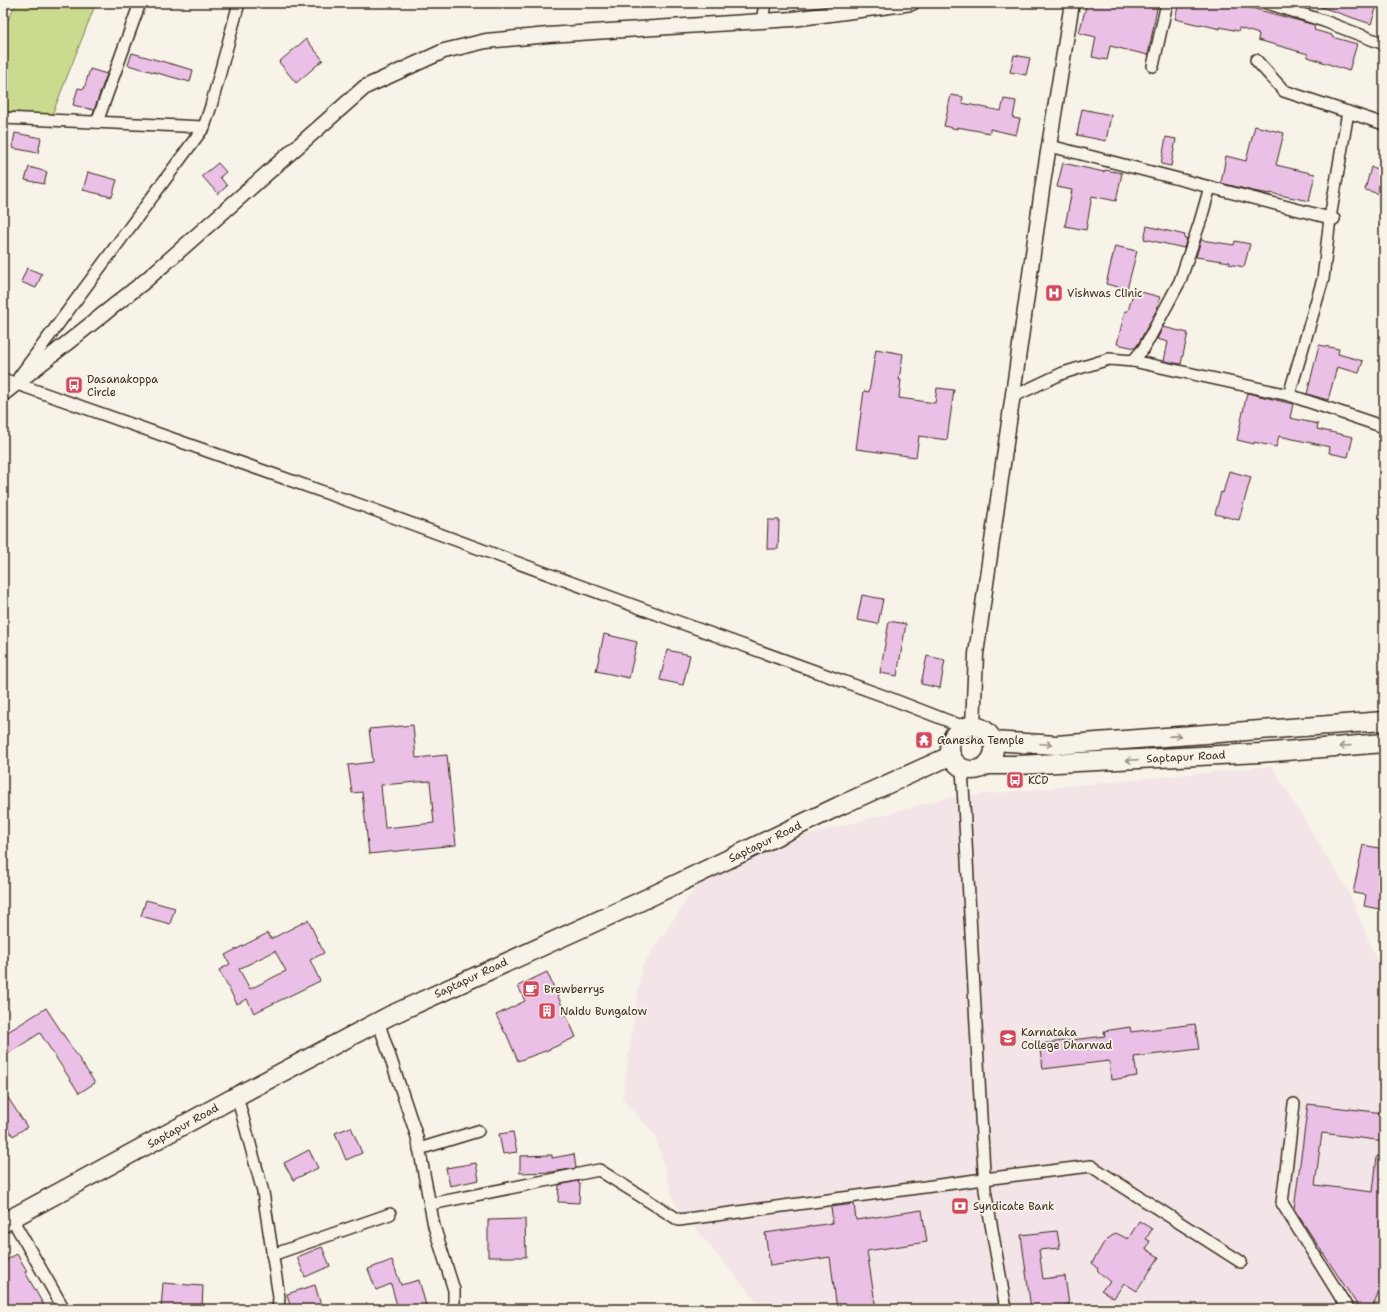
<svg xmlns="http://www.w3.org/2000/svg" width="1387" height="1312" viewBox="0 0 1387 1312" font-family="'Shantell Sans',sans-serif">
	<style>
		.built { fill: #f3e4e7 }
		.green { fill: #cadb8f; stroke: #828256 }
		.building { fill: #ebc0e6; stroke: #3b2a1e; fill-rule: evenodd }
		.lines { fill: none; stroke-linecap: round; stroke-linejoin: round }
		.minor-casing { stroke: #3b2a1e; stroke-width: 14 }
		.tertiary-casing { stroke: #3b2a1e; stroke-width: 17 }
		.primary-casing { stroke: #3b2a1e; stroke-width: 21 }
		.minor { stroke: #f7f3e8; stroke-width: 11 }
		.tertiary { stroke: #f7f3e8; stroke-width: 14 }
		.primary { stroke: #f7f3e8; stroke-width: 18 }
		.oneway { stroke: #998e83 }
		.labels { text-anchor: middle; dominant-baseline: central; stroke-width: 3.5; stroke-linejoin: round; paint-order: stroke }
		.poi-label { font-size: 11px; fill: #3b2a1e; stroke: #f7f3e8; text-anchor: start }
		.street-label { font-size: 11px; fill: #3b2a1e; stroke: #f7f3e8 }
	</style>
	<rect width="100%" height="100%" fill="#f7f3e8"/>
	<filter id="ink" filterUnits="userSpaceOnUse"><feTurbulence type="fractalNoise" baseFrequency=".025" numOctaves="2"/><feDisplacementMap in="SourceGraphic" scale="8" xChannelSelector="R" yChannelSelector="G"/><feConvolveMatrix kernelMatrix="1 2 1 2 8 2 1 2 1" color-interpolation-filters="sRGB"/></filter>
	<g filter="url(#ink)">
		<path class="built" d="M1272,766L1350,895L1384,978V1309H763L675,1204L655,1135L622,1099L642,966L714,860L947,798Z"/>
		<path class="green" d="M16,3H96L52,115L3,111V30Z"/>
		<g class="building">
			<path d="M1087,3H1158L1148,55L1110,46L1107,60L1092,57L1096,37L1079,33Z"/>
			<path d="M1179,3H1245L1244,6L1315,25L1314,30L1332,35V37L1357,44L1349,71L1308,57V54L1258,40L1259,34L1239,28L1238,31L1220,27V29L1200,24V25L1175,19Z"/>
			<path d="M1315,3H1369L1377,6L1371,24L1315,5Z"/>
			<path d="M306,39L323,60L296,83L279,62Z"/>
			<path d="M132,53L193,70L190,82L128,65Z"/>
			<path d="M1014,55L1030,58L1026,75L1010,72Z"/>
			<path d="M90,69L107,74L94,110L73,105L78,88L84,89Z"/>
			<path d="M951,95L963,97L962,103L1001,111L1004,99L1016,101L1013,118L1020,119L1016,135L990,129V133L957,127V129L944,126Z"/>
			<path d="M1082,109L1111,115L1106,141L1077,135Z"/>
			<path d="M1255,126L1284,133L1276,165L1315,174L1309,201L1270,193V194L1253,191L1221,183L1226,156L1246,161Z"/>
			<path d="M15,133L41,138L38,153L12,148Z"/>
			<path d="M1166,137L1176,139L1171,166L1161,164Z"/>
			<path d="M218,163L226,172L220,177L227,186L218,194L202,176Z"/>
			<path d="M1063,163L1104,172L1105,170L1122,173L1116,201L1092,196L1086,230L1065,226L1072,190L1057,187Z"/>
			<path d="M29,167L47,172L44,184L25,180Z"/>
			<path d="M1371,167L1384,170V195L1365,190Z"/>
			<path d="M88,172L117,180L112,197L83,190Z"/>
			<path d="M1147,226L1185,235L1184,238H1187L1184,248L1144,239Z"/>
			<path d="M1201,240L1234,245L1235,241L1250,244L1244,267L1229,264L1230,262L1196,257Z"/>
			<path d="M1115,246L1137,251L1127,289L1106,284Z"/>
			<path d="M27,268L42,274L36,288L21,282Z"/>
			<path d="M1134,290L1160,297L1157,309L1138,344L1135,348L1117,344L1125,311H1128Z"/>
			<path d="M1163,327L1188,333L1181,364L1164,361L1168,342L1157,339Z"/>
			<path d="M1319,345L1339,349L1338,354L1363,361L1359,373L1337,367L1328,400L1307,394Z"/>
			<path d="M876,349L903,354L899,380H901L899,398L935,403L937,388L954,390L947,440L919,436L916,457L856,449L864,391L869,392Z"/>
			<path d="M1247,393L1293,404L1290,418L1318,424L1317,429L1353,437L1348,457L1329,453L1330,447L1279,436L1276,447L1254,442V444L1237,440Z"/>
			<path d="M1229,471L1251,477L1239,520L1215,514L1221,492L1223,493Z"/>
			<path d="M768,520H779L778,549H767Z"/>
			<path d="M862,595L883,599L878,624L857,620Z"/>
			<path d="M889,621L906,624L897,676L880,673Z"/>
			<path d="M604,634L637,642L629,678L596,671Z"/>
			<path d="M667,650L690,655L683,685L660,680Z"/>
			<path d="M927,656L945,660L940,688L921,684Z"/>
			<path d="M413,725L416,758L447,755L456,845L369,854L362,792L352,793L348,765L373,762L369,729ZM430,781L434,823L385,828L381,785Z"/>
			<path d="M1363,845L1384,849V910L1364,906L1366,895L1353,893Z"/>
			<path d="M146,900L175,908L170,924L141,916Z"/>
			<path d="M308,920L324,953L310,960L320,981L254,1013L247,999L237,1004L219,970L230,964L225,955L268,933L271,939ZM275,951L286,971L250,989L239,969Z"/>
			<path d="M547,972L576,1037L548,1050L518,1061L506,1033H505L496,1015L525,1001L518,986Z"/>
			<path d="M46,1008L95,1083L79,1093L40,1033L3,1057V1035Z"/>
			<path d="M1195,1024L1199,1049L1134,1057L1137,1076L1111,1080L1109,1061L1043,1069L1039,1044L1105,1036L1104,1031L1130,1027L1131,1032Z"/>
			<path d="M3,1090L27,1127L13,1136L3,1121Z"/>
			<path d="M1308,1104L1384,1113V1141L1322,1133L1315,1185L1373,1192L1377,1156H1384V1277L1372,1309H1360L1294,1209Z"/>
			<path d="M351,1127L362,1153L346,1160L335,1133Z"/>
			<path d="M513,1132L517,1152L503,1154L499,1134Z"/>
			<path d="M309,1150L318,1168L293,1180L284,1163Z"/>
			<path d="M574,1154L576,1168L552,1172L520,1173V1156L552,1155V1158Z"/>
			<path d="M476,1163L479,1180L450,1186L446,1168Z"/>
			<path d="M578,1181L579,1184H580L579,1203L558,1202L559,1185Z"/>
			<path d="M854,1204L856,1220L922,1210L927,1242L867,1251L876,1309H837L830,1257L770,1266L765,1233L833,1223L831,1207Z"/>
			<path d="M525,1219L526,1257H488V1220Z"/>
			<path d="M1139,1221L1152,1229L1146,1239L1150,1241L1146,1249L1159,1257L1137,1291L1124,1283L1114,1298L1101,1290L1110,1282L1098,1271L1097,1267L1092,1263L1103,1244L1109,1238L1116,1233L1128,1239Z"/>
			<path d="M1057,1231L1060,1248L1039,1250L1043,1279L1065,1276L1069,1305L1047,1308V1309H1031L1021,1235Z"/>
			<path d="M322,1247L330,1266L305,1277L297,1257Z"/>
			<path d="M17,1254L27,1271L25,1272L46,1309H8L3,1301V1262Z"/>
			<path d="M392,1260L401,1285L419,1280L427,1309H398L391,1284L376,1290L368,1269Z"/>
			<path d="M163,1283L203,1286L202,1309H161Z"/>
			<path d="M315,1285L322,1309H291L287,1294Z"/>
		</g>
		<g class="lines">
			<defs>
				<g id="minor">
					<path d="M1267,3L1324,21L1384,44"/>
					<path d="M762,22L765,3"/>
					<path d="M1256,60L1284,91L1384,124"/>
					<path d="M1153,66L1167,3"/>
					<path d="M3,118L204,127"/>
					<path d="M97,122L140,3"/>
					<path d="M1050,146L1334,219"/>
					<path d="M1133,361L1144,348L1180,281L1200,222L1210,187"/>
					<path d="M19,377L204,127L211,106L239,3"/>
					<path d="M3,379L366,507L673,620L884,696L964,727"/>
					<path d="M1289,395L1323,279L1330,218L1348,112"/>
					<path d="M1012,397L1063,373L1109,359L1133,361L1289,395L1384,427"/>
					<path d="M962,768L985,1190L1006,1309"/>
					<path d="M378,1021L417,1137L434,1226L454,1290V1309"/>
					<path d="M237,1096L263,1192L279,1297L278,1309"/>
					<path d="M1294,1104L1282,1203L1348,1309"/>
					<path d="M419,1149L478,1131"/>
					<path d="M431,1204L599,1170L679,1220L984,1179L1091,1166L1241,1262"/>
					<path d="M12,1219L64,1309"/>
					<path d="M272,1255L390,1214"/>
				</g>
				<g id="tertiary">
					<path d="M3,394L145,281L365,87L444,51L486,41L548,35L793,19L912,3"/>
					<path d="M973,726L976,654L1043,183L1072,3"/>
				</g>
				<g id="primary">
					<circle cx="972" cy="748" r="22"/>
					<path d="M993,741L1056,745L1384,721"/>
					<path d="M987,765H1017L1260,753L1384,743"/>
					<path d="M3,1223L237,1096L389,1016L637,903L839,806L950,756"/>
				</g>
			</defs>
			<use href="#minor" class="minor-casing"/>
			<use href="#tertiary" class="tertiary-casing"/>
			<use href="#primary" class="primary-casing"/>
			<use href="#minor" class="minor"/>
			<use href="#tertiary" class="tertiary"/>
			<use href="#primary" class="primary"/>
		</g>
		<defs><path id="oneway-shaft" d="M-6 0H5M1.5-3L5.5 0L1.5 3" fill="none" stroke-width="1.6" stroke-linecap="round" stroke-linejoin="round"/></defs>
		<g class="oneway">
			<use href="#oneway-shaft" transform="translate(1175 736) rotate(-4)"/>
			<use href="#oneway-shaft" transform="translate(1046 744) rotate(3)"/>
			<use href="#oneway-shaft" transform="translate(1345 746) rotate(175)"/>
			<use href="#oneway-shaft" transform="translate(1132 760) rotate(177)"/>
		</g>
	</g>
	<defs>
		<symbol id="hospital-square" viewBox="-11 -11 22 22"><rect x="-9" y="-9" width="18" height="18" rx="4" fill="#d1495b" stroke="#f7f3e8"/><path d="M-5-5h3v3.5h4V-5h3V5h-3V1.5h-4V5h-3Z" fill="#fff"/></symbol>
		<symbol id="bus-square" viewBox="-11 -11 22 22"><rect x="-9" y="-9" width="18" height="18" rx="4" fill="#d1495b" stroke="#f7f3e8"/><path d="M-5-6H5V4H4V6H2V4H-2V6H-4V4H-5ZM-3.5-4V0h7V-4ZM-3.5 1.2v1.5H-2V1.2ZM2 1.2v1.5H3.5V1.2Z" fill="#fff"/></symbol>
		<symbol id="temple-square" viewBox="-11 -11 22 22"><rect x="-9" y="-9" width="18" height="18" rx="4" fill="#d1495b" stroke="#f7f3e8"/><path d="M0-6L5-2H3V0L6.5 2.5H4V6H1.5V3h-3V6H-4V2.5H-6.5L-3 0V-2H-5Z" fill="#fff"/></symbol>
		<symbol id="cafe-square" viewBox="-11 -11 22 22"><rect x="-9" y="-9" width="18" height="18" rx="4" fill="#d1495b" stroke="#f7f3e8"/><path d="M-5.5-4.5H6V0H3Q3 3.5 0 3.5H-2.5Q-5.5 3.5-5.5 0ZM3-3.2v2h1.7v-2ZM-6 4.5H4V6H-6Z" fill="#fff"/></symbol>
		<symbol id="building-square" viewBox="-11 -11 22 22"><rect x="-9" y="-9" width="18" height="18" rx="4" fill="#d1495b" stroke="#f7f3e8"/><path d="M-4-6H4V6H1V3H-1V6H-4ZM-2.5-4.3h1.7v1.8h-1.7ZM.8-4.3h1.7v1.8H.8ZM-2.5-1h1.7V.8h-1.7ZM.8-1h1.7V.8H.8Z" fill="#fff"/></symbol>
		<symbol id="university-square" viewBox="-11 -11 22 22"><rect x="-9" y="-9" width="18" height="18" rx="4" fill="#d1495b" stroke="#f7f3e8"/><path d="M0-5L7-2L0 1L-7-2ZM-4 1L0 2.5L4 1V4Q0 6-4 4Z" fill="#fff"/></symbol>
		<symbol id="bank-square" viewBox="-11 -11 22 22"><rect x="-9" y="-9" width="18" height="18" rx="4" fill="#d1495b" stroke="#f7f3e8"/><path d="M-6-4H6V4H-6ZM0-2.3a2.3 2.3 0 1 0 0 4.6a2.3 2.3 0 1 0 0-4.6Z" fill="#fff"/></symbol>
	</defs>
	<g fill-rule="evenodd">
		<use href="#hospital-square" x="1044" y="283" width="20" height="20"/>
		<use href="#bus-square" x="64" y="375" width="20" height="20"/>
		<use href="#temple-square" x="914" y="730" width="20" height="20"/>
		<use href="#bus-square" x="1005" y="770" width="20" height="20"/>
		<use href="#cafe-square" x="521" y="979" width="20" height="20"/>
		<use href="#building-square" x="537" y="1001" width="20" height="20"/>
		<use href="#university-square" x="998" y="1028" width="20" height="20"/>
		<use href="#bank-square" x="950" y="1196" width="20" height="20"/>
	</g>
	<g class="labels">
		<g class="poi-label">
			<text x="1067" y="293">Vishwas Clinic</text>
			<text x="87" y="379">Dasanakoppa<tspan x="87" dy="13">Circle</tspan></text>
			<text x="937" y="740">Ganesha Temple</text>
			<text x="1028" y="780">KCD</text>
			<text x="544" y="989">Brewberrys</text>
			<text x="560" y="1011">Naidu Bungalow</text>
			<text x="1021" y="1032">Karnataka<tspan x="1021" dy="13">College Dharwad</tspan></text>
			<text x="973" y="1206">Syndicate Bank</text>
		</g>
		<g class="street-label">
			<text transform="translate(1186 757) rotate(-3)">Saptapur Road</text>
			<text transform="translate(765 842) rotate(-26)">Saptapur Road</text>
			<text transform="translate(471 978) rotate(-25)">Saptapur Road</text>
			<text transform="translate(183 1126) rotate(-29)">Saptapur Road</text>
		</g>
	</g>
	<rect width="1387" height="1312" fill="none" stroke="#f7f3e8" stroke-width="16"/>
	<rect x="8" y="8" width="1371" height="1296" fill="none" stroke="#3b2a1e" stroke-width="1.5" filter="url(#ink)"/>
</svg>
